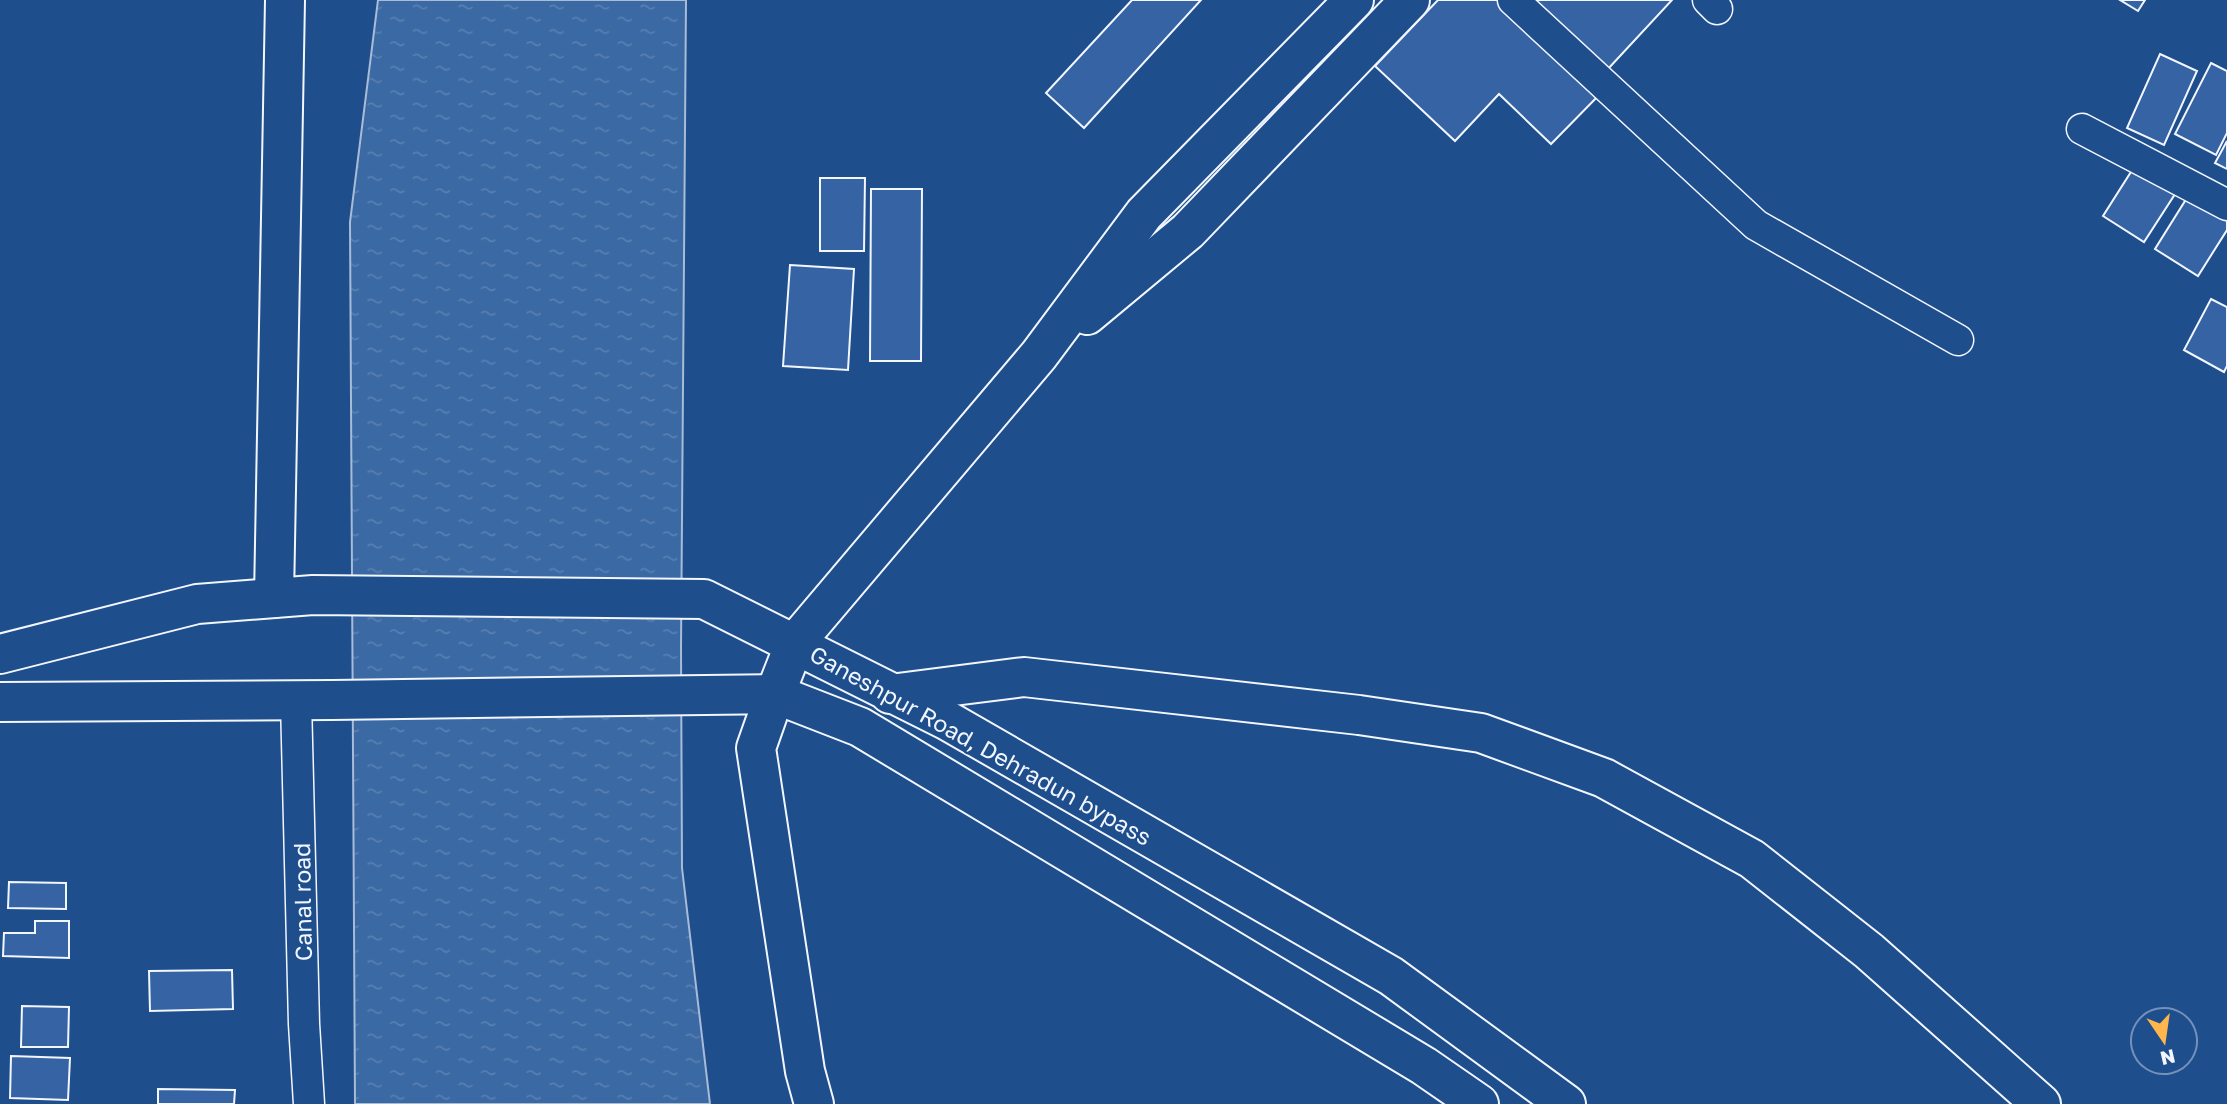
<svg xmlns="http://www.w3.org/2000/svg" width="2227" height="1104" viewBox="0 0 2227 1104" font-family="'Golos Text',sans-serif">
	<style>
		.water { fill: url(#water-ripples); stroke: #a8bbd7; stroke-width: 2 }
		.building { fill: #3563a3; stroke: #f2f6ff; stroke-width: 2 }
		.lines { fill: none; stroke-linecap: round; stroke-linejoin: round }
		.minor-casing { stroke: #f2f6ff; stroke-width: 33 }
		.tertiary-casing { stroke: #f2f6ff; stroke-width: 42 }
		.secondary-casing { stroke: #f2f6ff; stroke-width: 42 }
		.primary-casing { stroke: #f2f6ff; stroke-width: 42 }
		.minor { stroke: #1f4e8c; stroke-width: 30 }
		.tertiary { stroke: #1f4e8c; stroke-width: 38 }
		.secondary { stroke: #1f4e8c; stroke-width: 38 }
		.primary { stroke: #1f4e8c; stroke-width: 38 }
		.labels { text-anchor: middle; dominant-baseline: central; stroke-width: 5; stroke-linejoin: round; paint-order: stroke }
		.street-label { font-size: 23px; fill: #f2f6ff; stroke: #1f4e8c }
	</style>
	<defs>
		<pattern id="water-ripples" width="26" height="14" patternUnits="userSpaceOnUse" patternTransform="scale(1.75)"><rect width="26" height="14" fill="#3b69a3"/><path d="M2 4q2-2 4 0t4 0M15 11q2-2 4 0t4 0" fill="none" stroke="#587fb1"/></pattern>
	</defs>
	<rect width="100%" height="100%" fill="#1f4e8c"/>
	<path class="water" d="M378,0H686L681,647L682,868L710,1104H355L350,222Z"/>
	<g class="building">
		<path d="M1132,0H1201L1084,128L1046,93Z"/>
		<path d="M1438,0H1510L1605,89L1551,144L1499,94L1455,141L1375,66Z"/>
		<path d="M1530,0H1672L1607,70Z"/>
		<path d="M2120,0H2145L2138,11Z"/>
		<path d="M2160,54L2197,71L2164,145L2127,128Z"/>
		<path d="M2211,63L2227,71V133L2216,155L2175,134Z"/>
		<path d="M2227,141V169L2215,163Z"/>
		<path d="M2136,164L2177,191L2144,242L2103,216Z"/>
		<path d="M820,178H865L864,251H820Z"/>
		<path d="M871,189H922L921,361H870Z"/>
		<path d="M2190,193L2227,217V230L2198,276L2155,249Z"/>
		<path d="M790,265L854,269L848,370L783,366Z"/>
		<path d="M2211,299L2227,307V366L2224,372L2184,350Z"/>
		<path d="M9,882L66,883V909L8,908Z"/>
		<path d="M35,921H69V958L3,956L4,933H35Z"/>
		<path d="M232,970L233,1009L150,1011L149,971Z"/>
		<path d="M22,1006L69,1007L68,1047H21Z"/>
		<path d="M11,1056L70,1058L68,1100L10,1098Z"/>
		<path d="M158,1089L235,1090L234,1104H158Z"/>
	</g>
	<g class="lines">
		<defs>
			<g id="minor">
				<path d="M1513,0L1756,225L1958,340"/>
				<path d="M1708,0L1717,9"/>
				<path d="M2082,129L2227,205"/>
				<path d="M296,701L304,1024L309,1104"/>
			</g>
			<g id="tertiary">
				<path d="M274,598L285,0"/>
				<path d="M775,694L756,748L805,1071L814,1104"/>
				<path d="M890,694L1024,677L1359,715L1481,733L1604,778L1752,859L1869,951L2041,1104"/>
			</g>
			<g id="secondary">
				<path d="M1087,315L1188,231L1410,0"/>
				<path d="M775,694L795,643L1039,355L1144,214L1354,0"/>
			</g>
			<g id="primary">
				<path d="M0,654L197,604L313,595L704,599L948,721L1391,976L1566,1104"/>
				<path d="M0,702L332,700L775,694L860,727L1424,1066L1479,1104"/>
			</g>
		</defs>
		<use href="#minor" class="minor-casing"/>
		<use href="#tertiary" class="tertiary-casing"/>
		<use href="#secondary" class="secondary-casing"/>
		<use href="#primary" class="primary-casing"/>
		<use href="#minor" class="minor"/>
		<use href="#tertiary" class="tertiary"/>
		<use href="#secondary" class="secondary"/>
		<use href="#primary" class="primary"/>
	</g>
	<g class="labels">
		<g class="street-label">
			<text transform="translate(981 745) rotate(29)">Ganeshpur Road, Dehradun bypass</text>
			<text transform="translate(302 902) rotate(-91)">Canal road</text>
		</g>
	</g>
	<g transform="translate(2164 1041) rotate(167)"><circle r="33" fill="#1f4e8c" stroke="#7391ba" stroke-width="2"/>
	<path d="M0-5L12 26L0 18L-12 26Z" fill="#ffb74d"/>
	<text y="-10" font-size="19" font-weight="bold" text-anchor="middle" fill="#f2f6ff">N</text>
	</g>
</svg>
